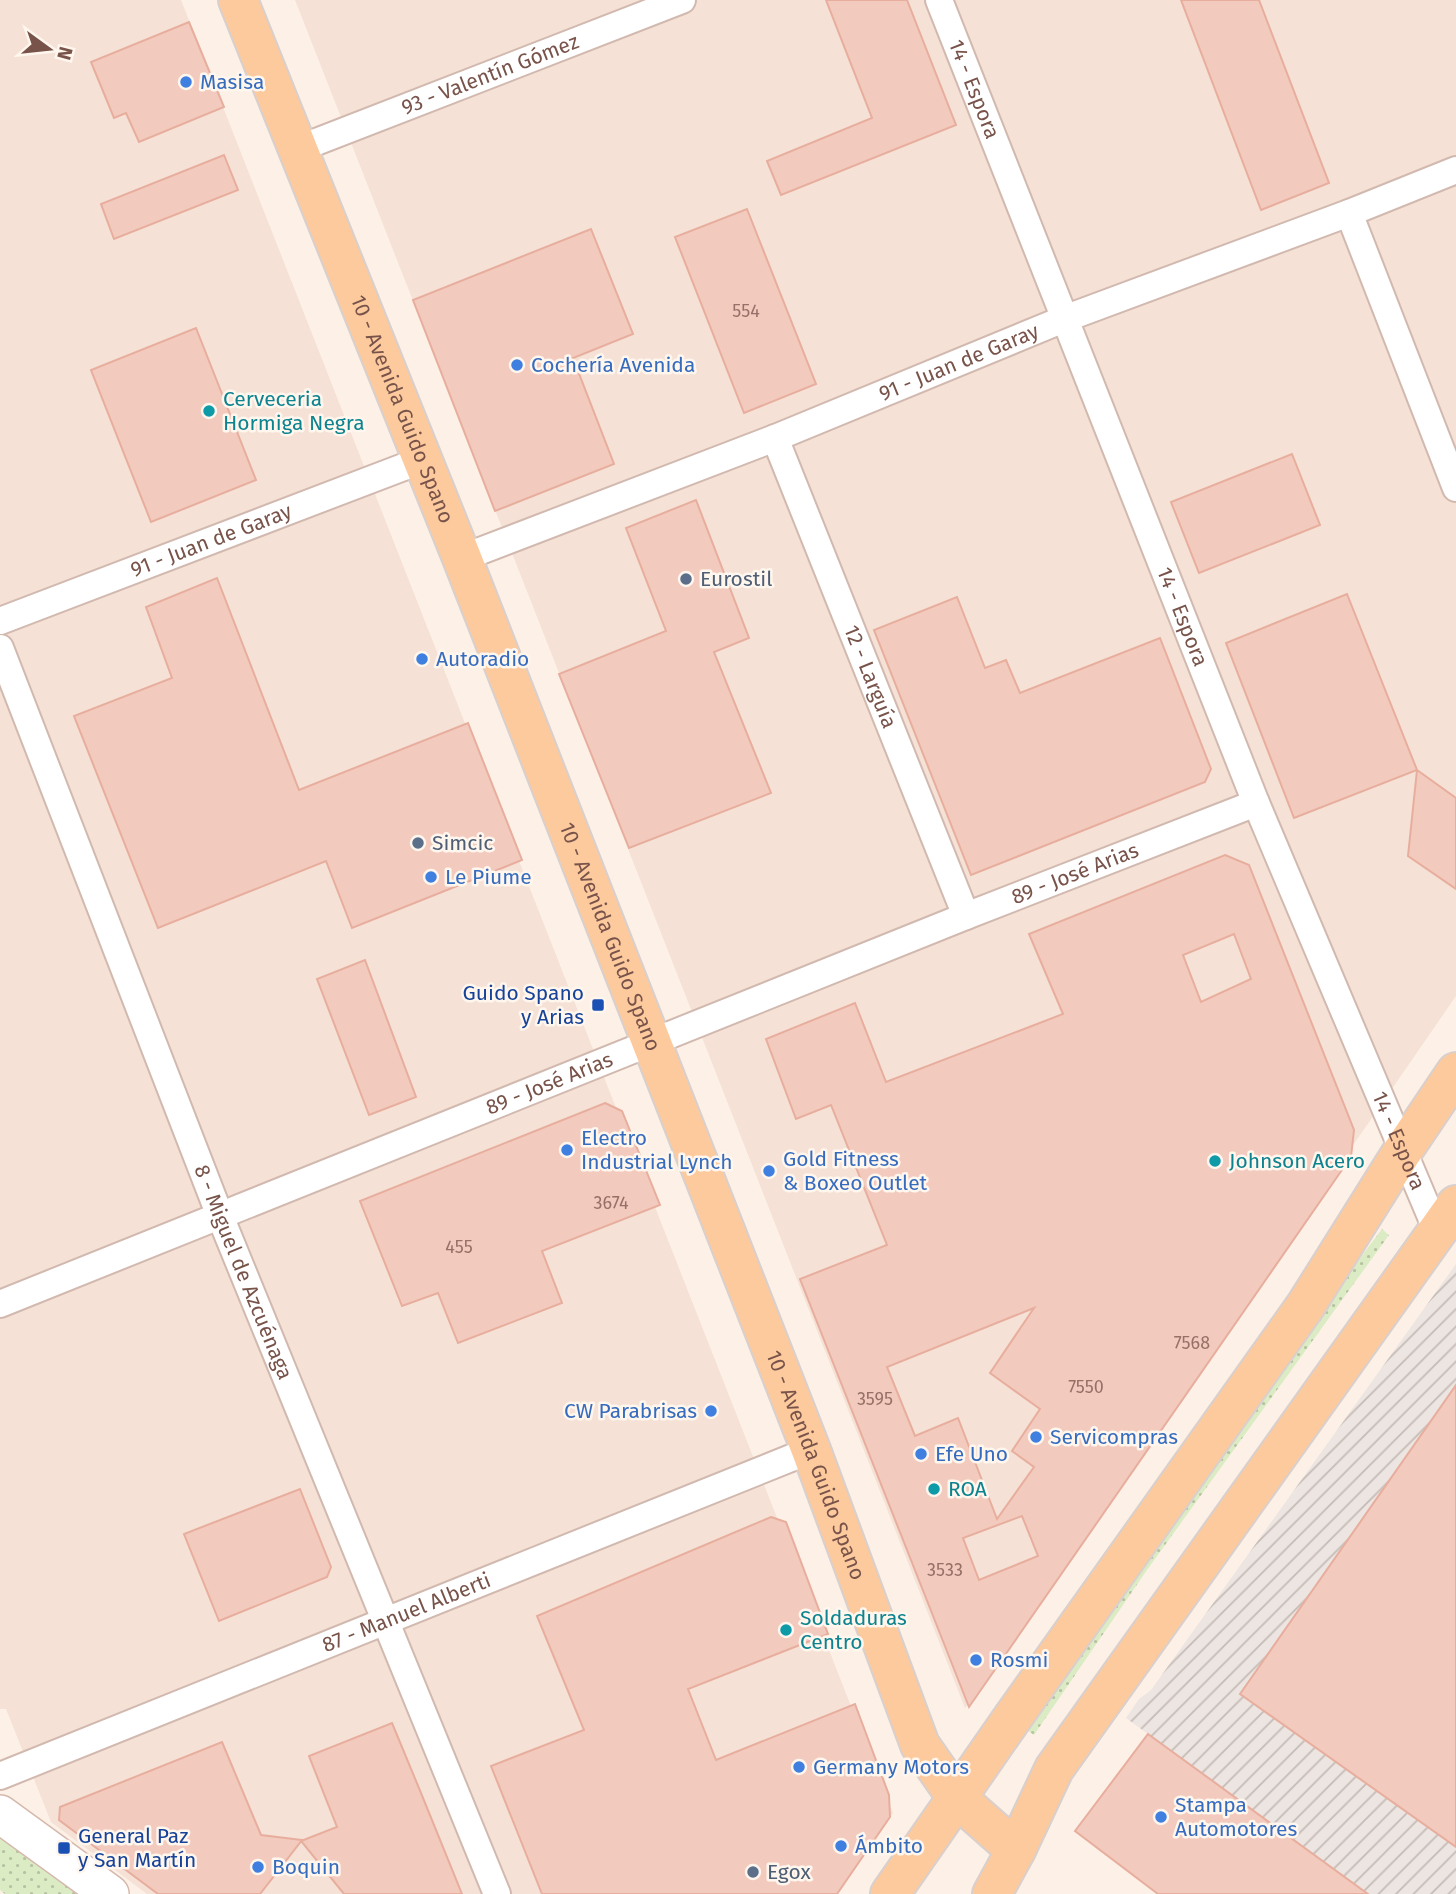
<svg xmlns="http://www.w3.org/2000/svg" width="1456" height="1894" viewBox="0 0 1456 1894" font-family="'Fira Sans',sans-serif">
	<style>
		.residential { fill: #f5e1d5 }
		.industrial { fill: url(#industrial-furrows) }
		.green { fill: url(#green-dots) }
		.building { fill: #f3cabe; stroke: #e7ae9e; stroke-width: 2; fill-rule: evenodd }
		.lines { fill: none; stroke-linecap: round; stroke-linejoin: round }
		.street-casing { stroke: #d2b9af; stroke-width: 30 }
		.secondary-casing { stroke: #d5b8ac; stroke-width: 40 }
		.primary-casing { stroke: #d9cfcc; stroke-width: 42 }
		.street { stroke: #fff; stroke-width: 26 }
		.secondary { stroke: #fff; stroke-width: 37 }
		.primary { stroke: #fdca9e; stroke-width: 38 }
		.shop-dot { fill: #3f7fe0; stroke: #fff6ee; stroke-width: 2.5 }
		.culture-dot { fill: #0f9aa8; stroke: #fff6ee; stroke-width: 2.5 }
		.service-dot { fill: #5c6f8a; stroke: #fff6ee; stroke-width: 2.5 }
		.transit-dot { fill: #1a4fb4; stroke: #fff6ee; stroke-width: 2.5 }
		.labels { text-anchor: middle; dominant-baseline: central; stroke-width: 5; stroke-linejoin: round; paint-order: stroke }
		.number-label { font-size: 18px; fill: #977167 }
		.street-label { font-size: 21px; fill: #78534a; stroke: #fff6ee }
		.shop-label { font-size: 21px; fill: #366cbe; stroke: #fff6ee; text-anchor: start }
		.culture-label { font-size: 21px; fill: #0d838f; stroke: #fff6ee; text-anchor: start }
		.service-label { font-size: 21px; fill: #4e5e75; stroke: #fff6ee; text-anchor: start }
		.transit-label { font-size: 21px; fill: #164399; stroke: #fff6ee; text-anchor: end }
	</style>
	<defs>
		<pattern id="industrial-furrows" width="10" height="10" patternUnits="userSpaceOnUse" patternTransform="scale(1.75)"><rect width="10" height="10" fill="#ede5e1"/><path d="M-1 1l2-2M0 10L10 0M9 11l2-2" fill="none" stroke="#c5bcb8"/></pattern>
		<pattern id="green-dots" width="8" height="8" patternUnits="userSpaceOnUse" patternTransform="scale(1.75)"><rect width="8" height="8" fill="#dbecc5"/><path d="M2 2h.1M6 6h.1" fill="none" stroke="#b6c2a2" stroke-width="1.8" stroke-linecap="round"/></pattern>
	</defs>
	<rect width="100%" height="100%" fill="#fdf1e7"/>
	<g class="residential">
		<path d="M0,0H181L893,1813L838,1894H147L51,1822L6,1709H0Z"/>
		<path d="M295,0H1456V996L965,1708Z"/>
	</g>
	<path class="industrial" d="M1456,1264V1894H1368L1126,1718L1139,1699L1151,1690Z"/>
	<g class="green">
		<path d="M1382,1229L1389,1235L1147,1570L1034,1735L1024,1728L1316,1316Z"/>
		<path d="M0,1837L78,1894H5L0,1890Z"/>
	</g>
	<g class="building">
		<path d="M826,0H907L956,125L781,195L767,161L872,118Z"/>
		<path d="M1181,0H1259L1329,183L1261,210Z"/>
		<path d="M189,22L224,107L139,142L126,113L114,118L91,62Z"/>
		<path d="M224,155L238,190L114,239L101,204Z"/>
		<path d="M747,209L816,384L744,413L675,237Z"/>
		<path d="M591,229L633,334L573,358L614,464L495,511L413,300Z"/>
		<path d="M196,328L256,480L151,522L91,370Z"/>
		<path d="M1292,454L1320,525L1199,573L1171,502Z"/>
		<path d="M696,500L749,638L714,652L771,793L629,848L559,674L666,631L626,528Z"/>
		<path d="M217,578L299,790L468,723L522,860L352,928L326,861L158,928L74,716L172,678L146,607Z"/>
		<path d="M1347,594L1417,770L1294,818L1226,643Z"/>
		<path d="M957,597L985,668L1006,660L1020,693L1160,638L1211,769L1205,782L971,875L874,630Z"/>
		<path d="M1417,770L1456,798V889L1408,856Z"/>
		<path d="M1225,855L1249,865L1354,1130L1351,1157L969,1707L800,1279L887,1245L831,1105L796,1119L766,1039L855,1003L886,1082L1063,1014L1029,934ZM1234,934L1251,979L1201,1002L1183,955ZM1034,1308L990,1373L1040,1409L1012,1451L1034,1467L997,1519L958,1418L915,1436L887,1367ZM1022,1516L1038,1556L979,1580L963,1538Z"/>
		<path d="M365,960L416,1097L369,1115L317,979Z"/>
		<path d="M605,1103L622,1111L660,1205L542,1251L562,1303L458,1343L438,1293L402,1306L360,1201Z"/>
		<path d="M1456,1385V1847L1240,1694Z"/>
		<path d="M300,1489L331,1567L327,1577L219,1621L184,1534Z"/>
		<path d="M771,1517L786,1522L828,1634L688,1689L716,1760L855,1704L889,1795L890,1817L837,1894H542L491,1766L584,1730L537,1616Z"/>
		<path d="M392,1723L421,1793L462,1894H344L301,1841L337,1827L309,1756Z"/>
		<path d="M1148,1734L1368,1894H1158L1075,1831Z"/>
		<path d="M222,1742L261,1835L302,1840L260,1894H158L59,1820L60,1807Z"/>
	</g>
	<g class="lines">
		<defs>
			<g id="street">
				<path id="s1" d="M939,0L1256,803L1437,1231"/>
				<path id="s2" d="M298,149L682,0"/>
				<path d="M1349,213L1456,488"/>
				<path id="s3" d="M775,438L966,916"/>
				<path id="s4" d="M462,558L775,438L1064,319L1349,213L1456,170"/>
				<path id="s5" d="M0,621L422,460"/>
				<path id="s6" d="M0,648L220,1216L497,1894"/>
				<path id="s7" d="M0,1304L966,916L1256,803"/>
				<path id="s8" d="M0,1776L811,1450"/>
			</g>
			<path id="secondary" d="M0,1814L110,1894"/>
			<g id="primary">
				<path id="s9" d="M238,0L462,558L811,1450L920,1745L957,1798L1016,1850"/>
				<path d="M890,1894L1013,1717L1306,1305L1402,1152L1456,1072"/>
				<path d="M992,1894L1016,1850L1054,1769L1456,1205"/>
			</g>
		</defs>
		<use href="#street" class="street-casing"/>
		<use href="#secondary" class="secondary-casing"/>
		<use href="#primary" class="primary-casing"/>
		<use href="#street" class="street"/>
		<use href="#secondary" class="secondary"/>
		<use href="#primary" class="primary"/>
	</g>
	<g class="shop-dot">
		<circle cx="186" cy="82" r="7"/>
		<circle cx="517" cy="365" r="7"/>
		<circle cx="422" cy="659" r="7"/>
		<circle cx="431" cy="877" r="7"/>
		<circle cx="567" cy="1150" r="7"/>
		<circle cx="769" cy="1171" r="7"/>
		<circle cx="711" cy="1411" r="7"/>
		<circle cx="1036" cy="1437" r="7"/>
		<circle cx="921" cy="1454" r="7"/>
		<circle cx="976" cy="1660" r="7"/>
		<circle cx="799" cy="1767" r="7"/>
		<circle cx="1161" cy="1817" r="7"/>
		<circle cx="841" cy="1846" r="7"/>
		<circle cx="258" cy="1867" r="7"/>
	</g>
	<g class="culture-dot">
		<circle cx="209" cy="411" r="7"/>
		<circle cx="1215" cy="1161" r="7"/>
		<circle cx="934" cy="1489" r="7"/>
		<circle cx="786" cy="1630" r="7"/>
	</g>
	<g class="service-dot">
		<circle cx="686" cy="579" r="7"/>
		<circle cx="418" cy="843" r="7"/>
		<circle cx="753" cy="1872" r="7"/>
	</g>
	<g class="transit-dot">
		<rect x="591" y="998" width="14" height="14" rx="3.5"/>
		<rect x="57" y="1841" width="14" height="14" rx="3.5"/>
	</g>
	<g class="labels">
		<g class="number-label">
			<text x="746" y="311">554</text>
			<text x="611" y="1203">3674</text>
			<text x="459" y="1247">455</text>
			<text x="1192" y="1343">7568</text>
			<text x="1086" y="1387">7550</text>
			<text x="875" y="1399">3595</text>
			<text x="945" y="1570">3533</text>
		</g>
		<g class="street-label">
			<text stroke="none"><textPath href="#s2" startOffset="206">93 - Valentín Gómez</textPath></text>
			<text stroke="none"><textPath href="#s1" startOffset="96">14 - Espora</textPath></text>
			<text stroke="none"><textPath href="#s4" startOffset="534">91 - Juan de Garay</textPath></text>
			<text stroke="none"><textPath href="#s9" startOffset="441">10 - Avenida Guido Spano</textPath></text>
			<text stroke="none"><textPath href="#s5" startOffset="226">91 - Juan de Garay</textPath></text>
			<text stroke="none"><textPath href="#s1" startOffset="663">14 - Espora</textPath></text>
			<text stroke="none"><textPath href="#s3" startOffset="257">12 - Larguía</textPath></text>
			<text stroke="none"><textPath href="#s7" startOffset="1158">89 - José Arias</textPath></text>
			<text stroke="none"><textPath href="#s9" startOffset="1008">10 - Avenida Guido Spano</textPath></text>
			<text stroke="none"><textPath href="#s7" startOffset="592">89 - José Arias</textPath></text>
			<text stroke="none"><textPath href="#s1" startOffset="1230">14 - Espora</textPath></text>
			<text stroke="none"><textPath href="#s6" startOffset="670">8 - Miguel de Azcuénaga</textPath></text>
			<text stroke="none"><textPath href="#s9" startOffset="1575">10 - Avenida Guido Spano</textPath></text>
			<text stroke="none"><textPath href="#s8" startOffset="438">87 - Manuel Alberti</textPath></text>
		</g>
		<g class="shop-label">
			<text x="200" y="82">Masisa</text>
			<text x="531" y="365">Cochería Avenida</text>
			<text x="436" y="659">Autoradio</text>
			<text x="445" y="877">Le Piume</text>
			<text x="581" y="1138">Electro<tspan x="581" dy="24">Industrial Lynch</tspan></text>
			<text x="783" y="1159">Gold Fitness<tspan x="783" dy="24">&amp; Boxeo Outlet</tspan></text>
			<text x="697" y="1411" text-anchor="end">CW Parabrisas</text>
			<text x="1050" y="1437">Servicompras</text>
			<text x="935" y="1454">Efe Uno</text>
			<text x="990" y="1660">Rosmi</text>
			<text x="813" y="1767">Germany Motors</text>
			<text x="1175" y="1805">Stampa<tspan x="1175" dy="24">Automotores</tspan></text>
			<text x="855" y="1846">Ámbito</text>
			<text x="272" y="1867">Boquin</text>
		</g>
		<g class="culture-label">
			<text x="223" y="399">Cerveceria<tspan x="223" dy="24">Hormiga Negra</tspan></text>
			<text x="1229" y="1161">Johnson Acero</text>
			<text x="948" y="1489">ROA</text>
			<text x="800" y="1618">Soldaduras<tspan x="800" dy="24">Centro</tspan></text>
		</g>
		<g class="service-label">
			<text x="700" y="579">Eurostil</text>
			<text x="432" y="843">Simcic</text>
			<text x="767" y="1872">Egox</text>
		</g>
		<g class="transit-label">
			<text x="584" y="993">Guido Spano<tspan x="584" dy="24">y Arias</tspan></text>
			<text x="78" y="1836" text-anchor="start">General Paz<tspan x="78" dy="24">y San Martín</tspan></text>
		</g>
	</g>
	<g transform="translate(49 49) rotate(105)" stroke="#fff6ee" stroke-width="5" paint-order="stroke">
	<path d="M0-5L12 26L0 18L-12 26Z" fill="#78534a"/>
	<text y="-10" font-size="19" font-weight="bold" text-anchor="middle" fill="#78534a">N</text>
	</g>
</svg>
